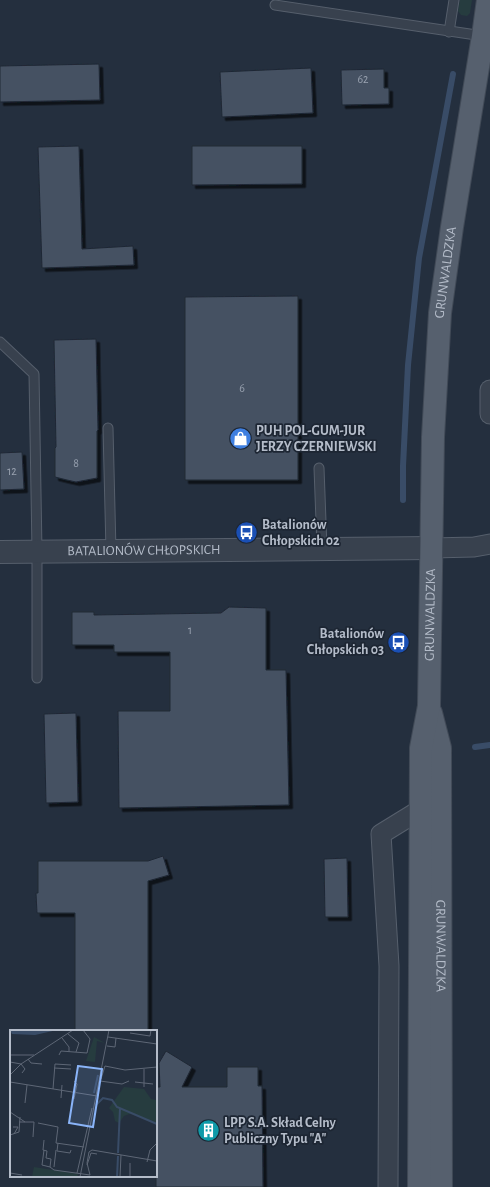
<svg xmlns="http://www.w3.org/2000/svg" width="490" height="1187" viewBox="0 0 490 1187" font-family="'Alegreya Sans',sans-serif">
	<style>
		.green { fill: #263c3f }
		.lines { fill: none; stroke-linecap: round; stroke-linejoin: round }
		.stream { stroke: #394c67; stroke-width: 6 }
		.building { fill: #455162; stroke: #1f2835; filter: url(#shadow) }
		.service-casing { stroke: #565f6c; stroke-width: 11 }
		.minor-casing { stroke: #565f6c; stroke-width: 21 }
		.tertiary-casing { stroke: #565f6c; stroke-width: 24 }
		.primary-casing { stroke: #414a57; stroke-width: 24 }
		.service { stroke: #38414e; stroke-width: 9 }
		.minor { stroke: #38414e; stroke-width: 19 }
		.tertiary { stroke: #38414e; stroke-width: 22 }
		.primary { stroke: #56606e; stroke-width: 22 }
		.labels { text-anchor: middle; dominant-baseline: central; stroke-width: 3.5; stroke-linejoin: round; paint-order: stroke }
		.number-label { font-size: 12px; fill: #98a1af }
		.street-label { font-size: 14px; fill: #b4bcc9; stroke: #1d2633 }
		.poi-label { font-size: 14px; font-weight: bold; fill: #b4bcc9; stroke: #1d2633; text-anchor: start }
		.inset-river { fill: none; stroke: #394c67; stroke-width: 2 }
		.inset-road { fill: none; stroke: #5e6776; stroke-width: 1 }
		.view { fill: #8ab4f8; fill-opacity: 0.15; stroke: #8ab4f8; stroke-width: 2 }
		.inset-edge { fill: none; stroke: #b4bcc9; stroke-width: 2 }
	</style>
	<defs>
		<filter id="shadow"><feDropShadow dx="3.5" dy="3.5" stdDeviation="0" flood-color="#0009"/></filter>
	</defs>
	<rect width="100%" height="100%" fill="#242f3e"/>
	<path class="green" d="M460,0H472L470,13L467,16L461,15L458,11Z"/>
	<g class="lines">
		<g class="stream">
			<path d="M403,500V466L408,365L419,258L453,74"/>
			<path d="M475,747L490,745"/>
		</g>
	</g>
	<g class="building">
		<path d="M99,64L100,100L0,102V66Z"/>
		<path d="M311,68L313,113L222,117L220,72Z"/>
		<path d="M384,69V88H389V104L342,105L341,70Z"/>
		<path d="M79,146L82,249L133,246L134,265L42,268L38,147Z"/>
		<path d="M192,146H302V184L192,185Z"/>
		<path d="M298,296V480H185V297Z"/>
		<path d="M96,339L98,430L97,431V478L76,482L67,480L55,477V448L56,447L54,340Z"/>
		<path d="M22,452L24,489L0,490V453Z"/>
		<path d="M229,607L266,608V670H286L289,805L119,808L118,711H170V652H114V645H72V612H94V615L221,613Z"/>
		<path d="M76,713L78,802L46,803L44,714Z"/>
		<path d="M163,856L169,875L148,881V1031H75V913H37L36,893H38V861H148Z"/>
		<path d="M347,858L348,917H325L324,859Z"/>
		<path d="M166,1051L192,1067L182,1087H227V1067H258V1086H262L263,1187H156V1087H160L159,1063Z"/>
	</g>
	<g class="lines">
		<defs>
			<g id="service">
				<path d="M275,5L483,36"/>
				<path d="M449,32L454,0"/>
				<path d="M0,342L34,374L37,551V678"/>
				<path d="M108,428L111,551"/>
				<path d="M319,468L322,548"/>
			</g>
			<g id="minor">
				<path d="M490,390V414"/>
				<path d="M432,548L474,547L490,544"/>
				<path d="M388,1187L389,966L381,834L420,810"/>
			</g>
			<g id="tertiary">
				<path id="s1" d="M0,552L432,548"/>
			</g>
			<g id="primary">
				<path id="s2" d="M431,713L440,748L441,1187"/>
				<path id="s3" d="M419,1187L421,748L429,706L433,437L440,313L452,227L483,36L488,0"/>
			</g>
		</defs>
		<use href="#service" class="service-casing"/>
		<use href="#minor" class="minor-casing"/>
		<use href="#tertiary" class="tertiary-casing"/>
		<use href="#primary" class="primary-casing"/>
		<use href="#service" class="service"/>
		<use href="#minor" class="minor"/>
		<use href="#tertiary" class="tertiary"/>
		<use href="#primary" class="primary"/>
	</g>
	<defs>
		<symbol id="shop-disc" viewBox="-11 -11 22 22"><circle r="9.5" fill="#3f7fe0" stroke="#1d2633"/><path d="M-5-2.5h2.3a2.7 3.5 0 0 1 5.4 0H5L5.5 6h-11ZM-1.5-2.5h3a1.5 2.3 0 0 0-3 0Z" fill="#fff"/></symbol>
		<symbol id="bus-disc" viewBox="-11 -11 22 22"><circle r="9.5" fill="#1a4fb4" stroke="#1d2633"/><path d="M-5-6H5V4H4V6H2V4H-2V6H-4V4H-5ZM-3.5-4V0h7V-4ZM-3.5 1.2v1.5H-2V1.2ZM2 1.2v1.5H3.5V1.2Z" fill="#fff"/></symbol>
		<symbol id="building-disc" viewBox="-11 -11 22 22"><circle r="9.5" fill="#0f9aa8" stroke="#1d2633"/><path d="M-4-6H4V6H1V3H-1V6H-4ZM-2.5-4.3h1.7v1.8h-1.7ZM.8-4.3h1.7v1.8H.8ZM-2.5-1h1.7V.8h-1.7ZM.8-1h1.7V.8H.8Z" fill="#fff"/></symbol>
	</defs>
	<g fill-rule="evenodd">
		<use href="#shop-disc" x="228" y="426" width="25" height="25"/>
		<use href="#bus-disc" x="234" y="520" width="25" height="25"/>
		<use href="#bus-disc" x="386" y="630" width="25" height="25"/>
		<use href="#building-disc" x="196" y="1118" width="25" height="25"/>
	</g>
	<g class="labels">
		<g class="number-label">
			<text x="363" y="79">62</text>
			<text x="242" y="388">6</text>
			<text x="76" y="463">8</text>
			<text x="12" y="471">12</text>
			<text x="190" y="630">1</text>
		</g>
		<g class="street-label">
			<text stroke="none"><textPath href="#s3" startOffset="916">GRUNWALDZKA</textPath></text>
			<text stroke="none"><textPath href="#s1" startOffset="144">BATALIONÓW CHŁOPSKICH</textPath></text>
			<text stroke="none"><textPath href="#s3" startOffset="573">GRUNWALDZKA</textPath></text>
			<text stroke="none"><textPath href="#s2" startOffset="234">GRUNWALDZKA</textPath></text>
		</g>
		<g class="poi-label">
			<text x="256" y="431">PUH POL-GUM-JUR<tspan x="256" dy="16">JERZY CZERNIEWSKI</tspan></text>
			<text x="262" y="525">Batalionów<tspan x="262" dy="16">Chłopskich 02</tspan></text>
			<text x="384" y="634" text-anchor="end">Batalionów<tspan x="384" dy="16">Chłopskich 03</tspan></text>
			<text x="224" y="1123">LPP S.A. Skład Celny<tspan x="224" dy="16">Publiczny Typu "A"</tspan></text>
		</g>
	</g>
	<g transform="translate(10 1030)">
		<rect width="147" height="147" fill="#242f3e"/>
		<path d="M84,7L95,13L87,11L85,32L76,31ZM114,57L134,59L141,69L146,70L147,93L122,83L114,86L109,93L105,91L103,82L99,78ZM24,137L68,144L67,147H22Z" fill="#263c3f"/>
		<path d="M0,0L28,1L47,0L25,5L2,4Z" fill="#394c67"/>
		<path class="inset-river" d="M84,63L88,45M86,75L93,68L102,70L107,77L147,94M108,123L110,78M107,147L108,126"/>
		<path class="inset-road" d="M120,3L140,6L141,0M58,4L69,13L66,22M98,7L147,14M52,8L59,17V22M97,16L105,17L106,8M0,25H24M49,25L51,21L77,23L80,9L73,0M18,29L21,33L32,34M0,32L11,34L15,39L12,43M44,38L61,39M134,39V57M0,45L11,34L63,0M91,49L95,36L115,40L147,37M64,51L67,54L64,69M90,51L112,54L119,51M0,52L87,66L88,59M125,52L143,54M43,59L45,34L61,35M51,68L52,55M15,73L17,55M0,82L15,92M9,92H24L23,107M28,93L48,97L46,113L74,117M3,97H8L4,104M0,105L9,102L10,87M34,110L33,120L37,121L36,128L41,129L40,137L44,140L80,145L77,133L79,122L82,120L147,131M48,113L47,121L60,123L61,120M34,120L32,135L40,137M137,132L140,120L147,113M77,135L81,123L87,124M44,137L46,120M0,143L12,145M67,143L82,78M70,147L99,0M110,147L111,125M120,147V133"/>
		<path class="view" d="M68,36L92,39L83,97L59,93Z"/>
		<rect width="147" height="147" class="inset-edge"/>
	</g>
</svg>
